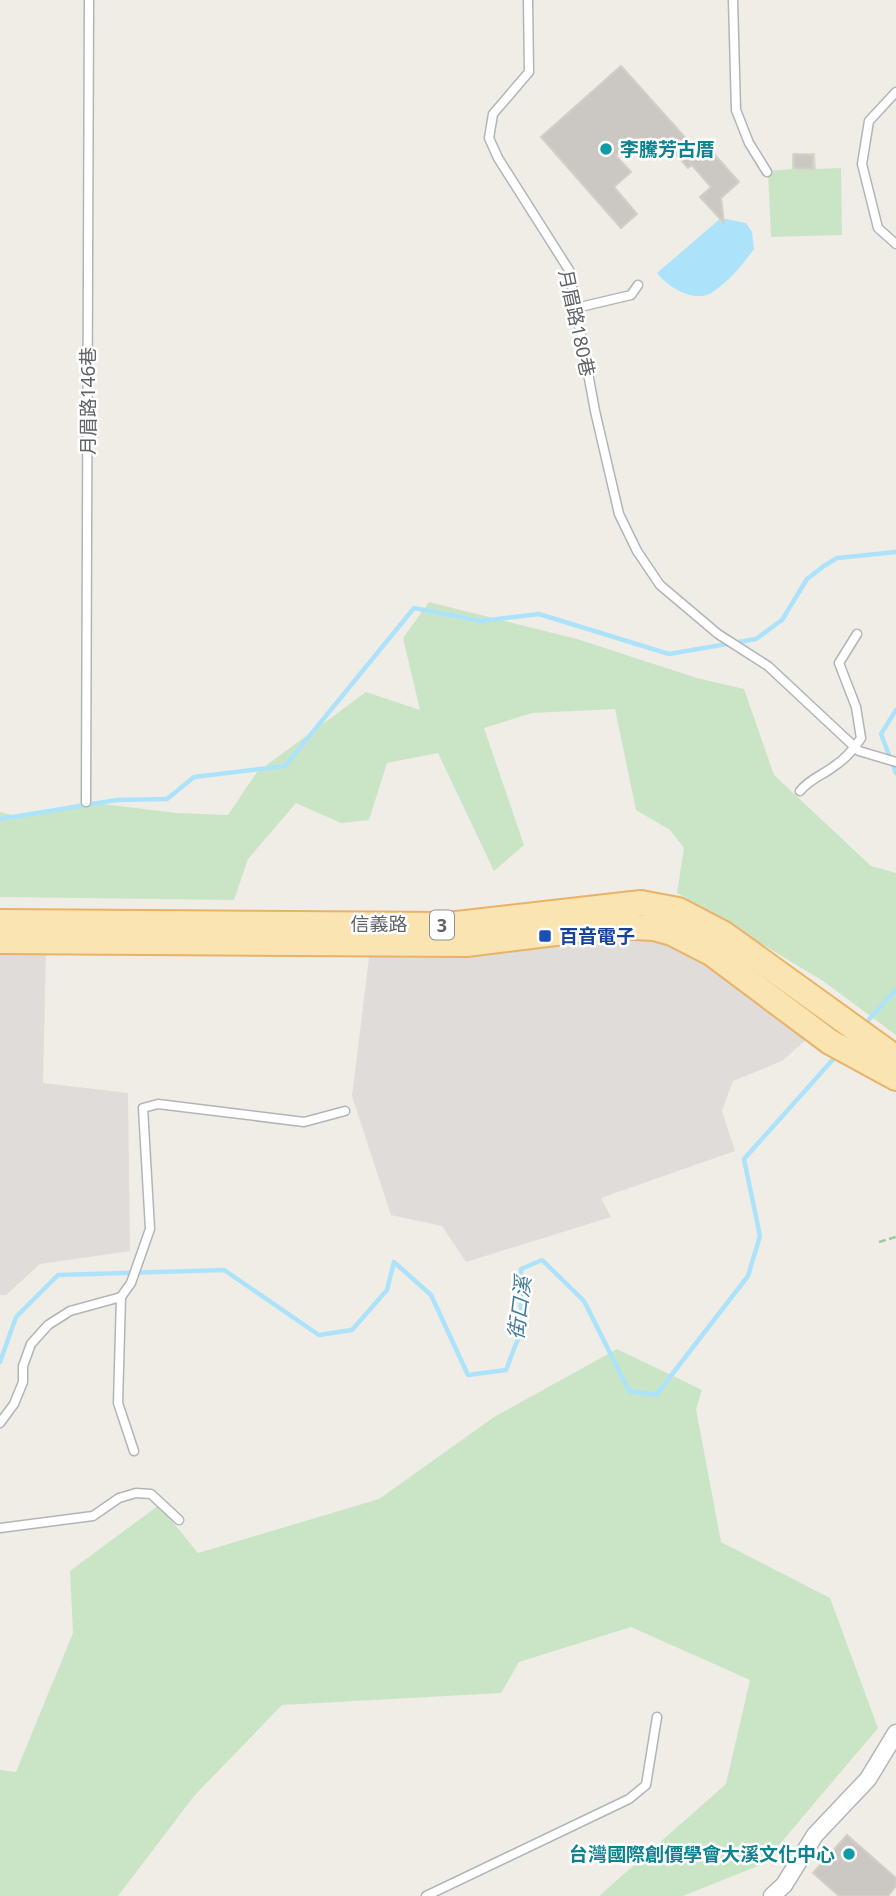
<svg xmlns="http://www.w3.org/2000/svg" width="896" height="1896" viewBox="0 0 896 1896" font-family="'Noto Sans','Noto Sans TC',sans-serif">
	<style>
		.industrial { fill: #dfdcd9 }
		.green { fill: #cae5c6 }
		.water { fill: #ade3fa }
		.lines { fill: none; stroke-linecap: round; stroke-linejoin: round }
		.stream { stroke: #ade3fa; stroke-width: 4.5 }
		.building { fill: #cbc8c4; stroke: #d4cec6; stroke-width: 2 }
		.service-casing { stroke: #b2b5b8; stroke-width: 11 }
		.minor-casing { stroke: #b2b5b8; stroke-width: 19 }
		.primary-casing { stroke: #e9b267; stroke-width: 28 }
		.path { stroke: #a1c8a6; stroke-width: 2.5; stroke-dasharray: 7 3.5; stroke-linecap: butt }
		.service { stroke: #fff; stroke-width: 8 }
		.minor { stroke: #fff; stroke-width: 16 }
		.primary { stroke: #fae4b2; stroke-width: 24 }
		.culture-dot { fill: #0f9aa8; stroke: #fff; stroke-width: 2.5 }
		.transit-dot { fill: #1a4fb4; stroke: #fff; stroke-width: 2.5 }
		.labels { text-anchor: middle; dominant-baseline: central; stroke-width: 5; stroke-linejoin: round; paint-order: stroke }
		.shield { fill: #fff; stroke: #8f9294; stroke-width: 2 }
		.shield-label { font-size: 18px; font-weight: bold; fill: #5f6366 }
		.culture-label { font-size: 19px; font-weight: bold; fill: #0d838f; stroke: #fff; text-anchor: start }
		.street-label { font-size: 19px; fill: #5f6366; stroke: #fff }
		.transit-label { font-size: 19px; font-weight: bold; fill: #164399; stroke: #fff; text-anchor: start }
		.water-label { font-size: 21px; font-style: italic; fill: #437b9b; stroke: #fff }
	</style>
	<rect width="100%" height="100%" fill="#f0ede7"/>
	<g class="industrial">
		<path d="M648,933L687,942L816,1031L782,1061L733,1081L722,1111L735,1151L601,1198L611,1217L466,1262L442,1226L391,1215L352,1096L370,950Z"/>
		<path d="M0,945L46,946L43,1083L128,1093L130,1251L40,1264L6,1295H0Z"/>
	</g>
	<g class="green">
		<path d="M815,153L816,169L841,168L842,235L771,237L768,171L792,169V154Z"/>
		<path d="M429,602L577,639L697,678L744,689L774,775L871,866L896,873V1035L823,981L677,893L684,848L670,830L636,810L615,709L532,713L484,728L524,845L494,871L438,753L387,763L369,820L341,823L296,803L248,859L234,900L0,897V812L20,817L86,802L177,813L228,815L257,772L366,692L420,710L403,638Z"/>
		<path d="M617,1349L702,1390L696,1409L721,1542L830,1598L878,1728L763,1864L683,1896H599L726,1784L750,1680L631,1627L519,1662L501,1693L282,1705L194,1796L118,1896H0V1770L16,1772L73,1633L70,1571L159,1505L198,1553L379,1499L494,1417Z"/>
	</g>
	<path class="water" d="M721,218L746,223L752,232L754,249C743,264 728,283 711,293C693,303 668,287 657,273Z"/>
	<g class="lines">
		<g class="stream">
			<path d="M896,710L881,734L896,773"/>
			<path d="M0,819L117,800L167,799L194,777L285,766L414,608L481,621L539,614L669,654L756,639L782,620L807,579L824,566L837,558L896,552"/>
			<path d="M864,1025L896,990"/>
			<path d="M0,1362L16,1317L58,1275L224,1270L319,1335L352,1330L387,1290L394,1262L431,1295L468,1375L506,1370L521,1331V1269L542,1260L584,1301L629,1391L656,1395L748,1276L760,1236L744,1159L837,1055"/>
		</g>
	</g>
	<g class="building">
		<path d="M621,66L698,152L706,145L739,182L721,198L724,223L700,197L711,187L692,165L688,168L665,142L649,157L634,140L616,156L631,172L614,187L637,214L621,228L541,137Z"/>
		<path d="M794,154L813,155V169L794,168Z"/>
		<path d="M847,1835L896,1878V1886L888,1896H839L813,1873Z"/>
	</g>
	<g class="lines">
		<defs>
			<g id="service">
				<path d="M528,0L529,72L493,114L489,138L498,158L569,270L595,411L619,514L637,551L660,585L718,634L768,666L859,751L896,762"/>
				<path d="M733,0L736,110L749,143L767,172"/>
				<path d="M896,92L869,121L862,164L878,228L896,244"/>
				<path d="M576,308L631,295L638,285"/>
				<path d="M800,791C810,779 821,776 833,767C844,760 854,749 861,738L856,707L839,663L857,634"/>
				<path d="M86,802L89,0"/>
				<path d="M121,1297L118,1403L134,1451"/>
				<path d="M0,1423L14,1404L23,1382V1366L31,1344L48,1325L70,1311L121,1297L131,1283L150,1229L143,1108L158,1104L304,1122L345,1111"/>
				<path d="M0,1528L93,1516L119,1498L136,1493L151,1494L179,1520"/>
				<path d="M426,1896L629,1799L646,1785L657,1717"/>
			</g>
			<path id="minor" d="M772,1896L784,1885L815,1835L868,1779L896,1733"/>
			<g id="primary">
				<path d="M0,922L448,925L641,903L678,910L724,934L896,1058"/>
				<path d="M0,941L466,944L613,926L654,928L672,933L711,953L830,1042L896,1078"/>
			</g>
		</defs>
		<use href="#service" class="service-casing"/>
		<use href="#minor" class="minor-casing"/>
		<use href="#primary" class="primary-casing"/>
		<path class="path" d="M879,1242L896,1237"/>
		<use href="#service" class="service"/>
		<use href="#minor" class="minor"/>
		<use href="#primary" class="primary"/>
	</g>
	<g class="culture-dot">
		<circle cx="606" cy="149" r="7"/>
		<circle cx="849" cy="1854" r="7"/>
	</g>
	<rect class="transit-dot" x="538" y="929" width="14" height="14" rx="3.5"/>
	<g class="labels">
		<rect class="shield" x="430" y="910.5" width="24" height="29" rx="5"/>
		<g class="shield-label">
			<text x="442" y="925">3</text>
		</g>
		<g class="culture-label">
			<text x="620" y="149">李騰芳古厝</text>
			<text x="835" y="1854" text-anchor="end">台灣國際創價學會大溪文化中心</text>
		</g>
		<g class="street-label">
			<text transform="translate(577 323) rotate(78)">月眉路180巷</text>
			<text transform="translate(88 401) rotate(-90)">月眉路146巷</text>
			<text x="379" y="924">信義路</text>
		</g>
		<g class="transit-label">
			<text x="559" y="936">百音電子</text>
		</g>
		<g class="water-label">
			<text transform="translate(519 1308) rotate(-83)">街口溪</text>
		</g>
	</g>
</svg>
